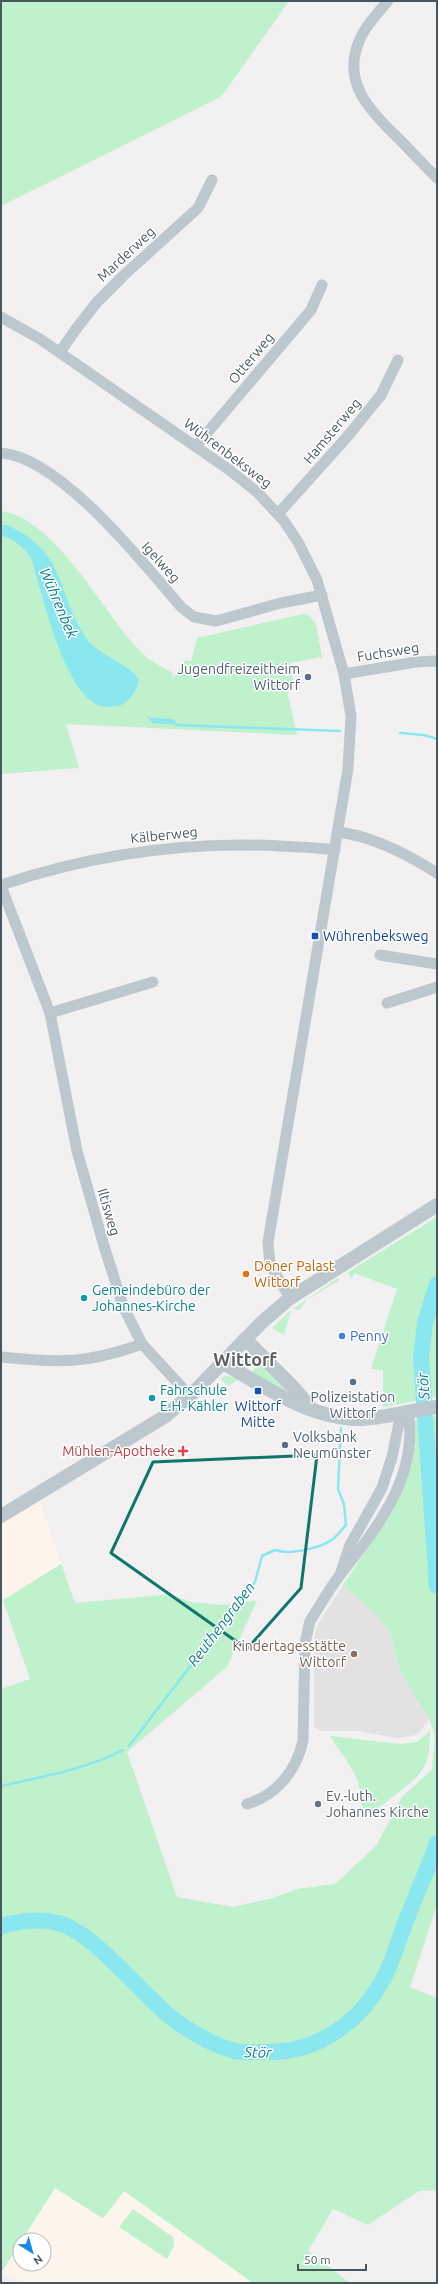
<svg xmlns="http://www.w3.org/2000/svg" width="438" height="2284" viewBox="0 0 438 2284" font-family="Ubuntu,sans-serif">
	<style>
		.commercial { fill: #fdf5eb }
		.education { fill: #e4e1e3 }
		.green { fill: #bef1cc }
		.water { fill: #8ae6ef }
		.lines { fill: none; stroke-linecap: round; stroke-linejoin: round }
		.stream { stroke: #8ae6ef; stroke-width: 2.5 }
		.river { stroke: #8ae6ef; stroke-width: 16 }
		.minor { stroke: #bcc7ce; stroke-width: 11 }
		.tertiary { stroke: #bcc7ce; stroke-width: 14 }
		.marked { fill: none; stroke: #0f766e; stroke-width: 3; stroke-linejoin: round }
		.service-dot { fill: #5c6f8a; stroke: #fff; stroke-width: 1.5 }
		.transit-dot { fill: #1a4fb4; stroke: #fff; stroke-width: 1.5 }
		.food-dot { fill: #e8710a; stroke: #fff; stroke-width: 1.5 }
		.culture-dot { fill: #0f9aa8; stroke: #fff; stroke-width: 1.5 }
		.shop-dot { fill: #3f7fe0; stroke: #fff; stroke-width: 1.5 }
		.health-dot { fill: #e0444e; stroke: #fff; stroke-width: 1.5 }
		.education-dot { fill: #8d6e63; stroke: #fff; stroke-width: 1.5 }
		.worship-dot { fill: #6b7280; stroke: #fff; stroke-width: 1.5 }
		.labels { text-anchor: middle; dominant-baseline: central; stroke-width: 3; stroke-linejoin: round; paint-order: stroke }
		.street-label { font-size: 14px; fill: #48575f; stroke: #fff }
		.service-label { font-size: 14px; fill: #4e5e75; stroke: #fff; text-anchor: end }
		.transit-label { font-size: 14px; fill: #164399; stroke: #fff; text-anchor: start }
		.food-label { font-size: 14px; fill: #c56008; stroke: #fff; text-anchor: start }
		.culture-label { font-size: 14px; fill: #0d838f; stroke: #fff; text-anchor: start }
		.shop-label { font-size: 14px; fill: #366cbe; stroke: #fff; text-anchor: start }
		.health-label { font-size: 14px; fill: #be3a42; stroke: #fff; text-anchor: end }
		.education-label { font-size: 14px; fill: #785e54; stroke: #fff; text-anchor: end }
		.worship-label { font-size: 14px; fill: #5b616d; stroke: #fff; text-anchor: start }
		.water-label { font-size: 15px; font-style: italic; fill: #0a7e8a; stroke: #fff }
		.district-label { font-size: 18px; font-weight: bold; fill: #5d6266; stroke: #fff }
	</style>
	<rect width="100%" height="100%" fill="#f3f0f1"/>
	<g class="commercial">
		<path d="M37,1494L61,1564L3,1600L1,1595V1516Z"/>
		<path d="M123,2176L295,2283H23L2,2273L20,2244V2264H44V2240H22L56,2186Z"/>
	</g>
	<path class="education" d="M343,1585L378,1616L390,1633L398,1665L411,1691L429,1718L420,1732L416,1735L398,1738L356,1731H320L314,1727V1637L318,1624Z"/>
	<g class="green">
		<path d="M1,1H289L221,97L1,206Z"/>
		<path d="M1,511C55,518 103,612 138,649C147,660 161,666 173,673L172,680L185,660L191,661L197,638L303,614L309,615L316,624L322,657L290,663L294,684L286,686L297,735L66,724L79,768L1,774Z"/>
		<path d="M437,1217V1397L383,1407V1370L371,1369L397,1289L354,1273L352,1279L348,1272Z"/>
		<path d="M338,1278L339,1280L307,1300L299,1310L293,1309Z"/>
		<path d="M291,1310L284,1335L272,1328Z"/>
		<path d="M251,1354L256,1358L246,1369L243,1365L242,1360L246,1355Z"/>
		<path d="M261,1362L286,1389L285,1392L251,1373Z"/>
		<path d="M225,1376L239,1378L229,1386L220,1379Z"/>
		<path d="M437,1416V1905L410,1987L437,1998V2190L419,2191L368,2225L333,2209L308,2251L350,2283H253L124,2191L106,2215L102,2218L55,2188L1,2273V1689L30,1679L3,1600L61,1564L75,1603L162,1595L177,1597L191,1602L226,1605L257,1600L227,1667L127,1752L177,1897L233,1907L273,1898L297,1889L335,1884L376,1846L402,1797L432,1769L435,1736L429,1718L411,1691L398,1665L390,1633L378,1616L343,1585L392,1512L408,1473L413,1421Z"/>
		<path d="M430,1731C430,1764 425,1772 400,1791C390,1799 381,1807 369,1813C357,1806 362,1794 358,1782C352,1766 339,1750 330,1736L400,1744L417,1742Z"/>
		<path d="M133,2209L173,2237L174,2246L167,2259L119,2227Z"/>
	</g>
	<g class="water">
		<path d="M7,525C70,553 55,597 90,643C97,651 125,665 135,674L139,680C136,691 129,705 116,706C107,707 100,708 93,702C61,680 43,595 31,558C24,547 14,539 1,535V526Z"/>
		<path d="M146,715L151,718L173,719L179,725L153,723Z"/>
	</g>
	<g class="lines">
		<g class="stream">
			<path d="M177,725L340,731"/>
			<path d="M400,733L424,735L437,739"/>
			<path d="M129,1746L255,1582L262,1556L275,1550C290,1555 319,1549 333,1539C338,1535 342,1529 346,1525L344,1504L338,1489L341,1428"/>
			<path d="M1,1786C42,1777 86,1769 123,1750"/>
		</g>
		<g class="river">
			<path d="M437,1284L425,1323L421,1357L437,1586"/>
			<path d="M1,1926C20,1921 39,1918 58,1923C94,1932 142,1995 173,2019C192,2033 212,2045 235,2051C244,2053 255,2052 265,2052C314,2054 357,2025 381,1983C393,1963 399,1937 408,1916C417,1891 429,1868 437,1843"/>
		</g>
		<g class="minor">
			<path d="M388,1C377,14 364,27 358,44C343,83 370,111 396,136C410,150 423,164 437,178"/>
			<path d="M1,317L40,339L228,469L257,492L284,521L298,542L317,580L344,674L351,716L348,769L268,1242L270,1265L290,1298"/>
			<path d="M60,352L76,329L97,302L123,276L198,208L212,180"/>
			<path d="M196,446L311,310L322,285"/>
			<path d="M1,453C60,457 144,564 181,607L194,617L216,621L281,603L322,595"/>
			<path d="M278,514L347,437L381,395L398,360"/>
			<path d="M344,674L416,662L437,661"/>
			<path d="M338,832C373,836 407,854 437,873"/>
			<path d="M1,885C91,855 185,841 280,846C298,847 317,847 335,850"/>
			<path d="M1,886L50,1013L77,1151L104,1246L123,1306L142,1344L190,1396"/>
			<path d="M380,955L437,964"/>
			<path d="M387,1003L437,987"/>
			<path d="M50,1013L153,982"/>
			<path d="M1,1357C59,1363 86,1364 142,1344"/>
			<path d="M341,1572L350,1545L382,1488L392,1457L401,1413"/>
			<path d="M247,1804C277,1795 296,1771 303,1741L305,1643L310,1621C320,1606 329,1589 340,1575C377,1528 419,1476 408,1412"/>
		</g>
		<g class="tertiary">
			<path d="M245,1339L293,1387L311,1408"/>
			<path d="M223,1363C265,1387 310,1419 361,1419C386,1418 412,1410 437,1407"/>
			<path d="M1,1516L164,1417L193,1393L262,1322L290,1298L437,1205"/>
		</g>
	</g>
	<path class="marked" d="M317,1455L301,1588L247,1649L111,1553L153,1462Z"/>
	<g class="service-dot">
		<circle cx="308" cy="677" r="4"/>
		<circle cx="353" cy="1382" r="4"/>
		<circle cx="285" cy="1445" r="4"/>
	</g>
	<g class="transit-dot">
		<rect x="311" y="932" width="8" height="8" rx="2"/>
		<rect x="254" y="1387" width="8" height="8" rx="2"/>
	</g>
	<circle class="food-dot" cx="246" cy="1274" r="4"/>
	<g class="culture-dot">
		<circle cx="84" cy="1298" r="4"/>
		<circle cx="152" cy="1398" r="4"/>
	</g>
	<circle class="shop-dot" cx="342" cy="1336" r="4"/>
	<path class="health-dot" d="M181 1445h4v4h4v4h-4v4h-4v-4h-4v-4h4z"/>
	<circle class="education-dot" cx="354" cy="1654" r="4"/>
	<circle class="worship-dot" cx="318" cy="1804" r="4"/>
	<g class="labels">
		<g class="street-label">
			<text transform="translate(126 254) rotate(-43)">Marderweg</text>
			<text transform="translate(251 358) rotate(-50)">Otterweg</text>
			<text transform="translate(332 431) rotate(-50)">Hamsterweg</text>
			<text transform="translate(228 453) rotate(37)">Wührenbeksweg</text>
			<text transform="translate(161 562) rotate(48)">Igelweg</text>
			<text transform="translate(388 652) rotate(-9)">Fuchsweg</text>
			<text transform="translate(164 835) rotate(-6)">Kälberweg</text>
			<text transform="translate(109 1212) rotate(74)">Iltisweg</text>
		</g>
		<g class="service-label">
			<text x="300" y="669">Jugendfreizeitheim<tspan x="300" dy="16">Wittorf</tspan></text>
			<text x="353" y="1397" text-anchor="middle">Polizeistation<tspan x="353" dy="16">Wittorf</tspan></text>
			<text x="293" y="1437" text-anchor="start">Volksbank<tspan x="293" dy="16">Neumünster</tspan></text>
		</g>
		<g class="transit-label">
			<text x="323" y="936">Wührenbeksweg</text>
			<text x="258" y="1406" text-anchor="middle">Wittorf<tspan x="258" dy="16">Mitte</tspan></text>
		</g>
		<g class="food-label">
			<text x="254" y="1266">Döner Palast<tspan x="254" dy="16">Wittorf</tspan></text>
		</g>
		<g class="culture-label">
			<text x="92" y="1290">Gemeindebüro der<tspan x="92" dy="16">Johannes-Kirche</tspan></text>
			<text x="160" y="1390">Fahrschule<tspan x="160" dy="16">E.H. Kähler</tspan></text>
		</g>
		<g class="shop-label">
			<text x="350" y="1336">Penny</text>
		</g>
		<g class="health-label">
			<text x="175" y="1451">Mühlen-Apotheke</text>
		</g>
		<g class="education-label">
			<text x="346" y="1646">Kindertagesstätte<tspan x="346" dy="16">Wittorf</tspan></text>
		</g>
		<g class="worship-label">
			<text x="326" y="1796">Ev.-luth.<tspan x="326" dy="16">Johannes Kirche</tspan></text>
		</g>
		<g class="water-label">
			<text transform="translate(59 603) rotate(67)">Wührenbek</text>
			<text transform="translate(423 1386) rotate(-94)">Stör</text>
			<text transform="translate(221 1624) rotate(-53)">Reuthengraben</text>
			<text transform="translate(258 2052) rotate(1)">Stör</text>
		</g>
		<g class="district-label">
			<text x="245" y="1359">Wittorf</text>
		</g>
	</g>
	<rect width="438" height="2284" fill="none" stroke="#48575f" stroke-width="4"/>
	<g transform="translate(32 2252) rotate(143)"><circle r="19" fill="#ffffff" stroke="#b6bcbf"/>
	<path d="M0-3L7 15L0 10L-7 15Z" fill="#138aeb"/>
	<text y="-6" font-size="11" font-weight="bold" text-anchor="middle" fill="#48575f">N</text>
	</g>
	<path d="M298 2264v6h68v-6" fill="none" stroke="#48575f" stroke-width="2"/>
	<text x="304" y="2264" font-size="12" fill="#48575f" stroke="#ffffff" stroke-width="3" paint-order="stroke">50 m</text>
</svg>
